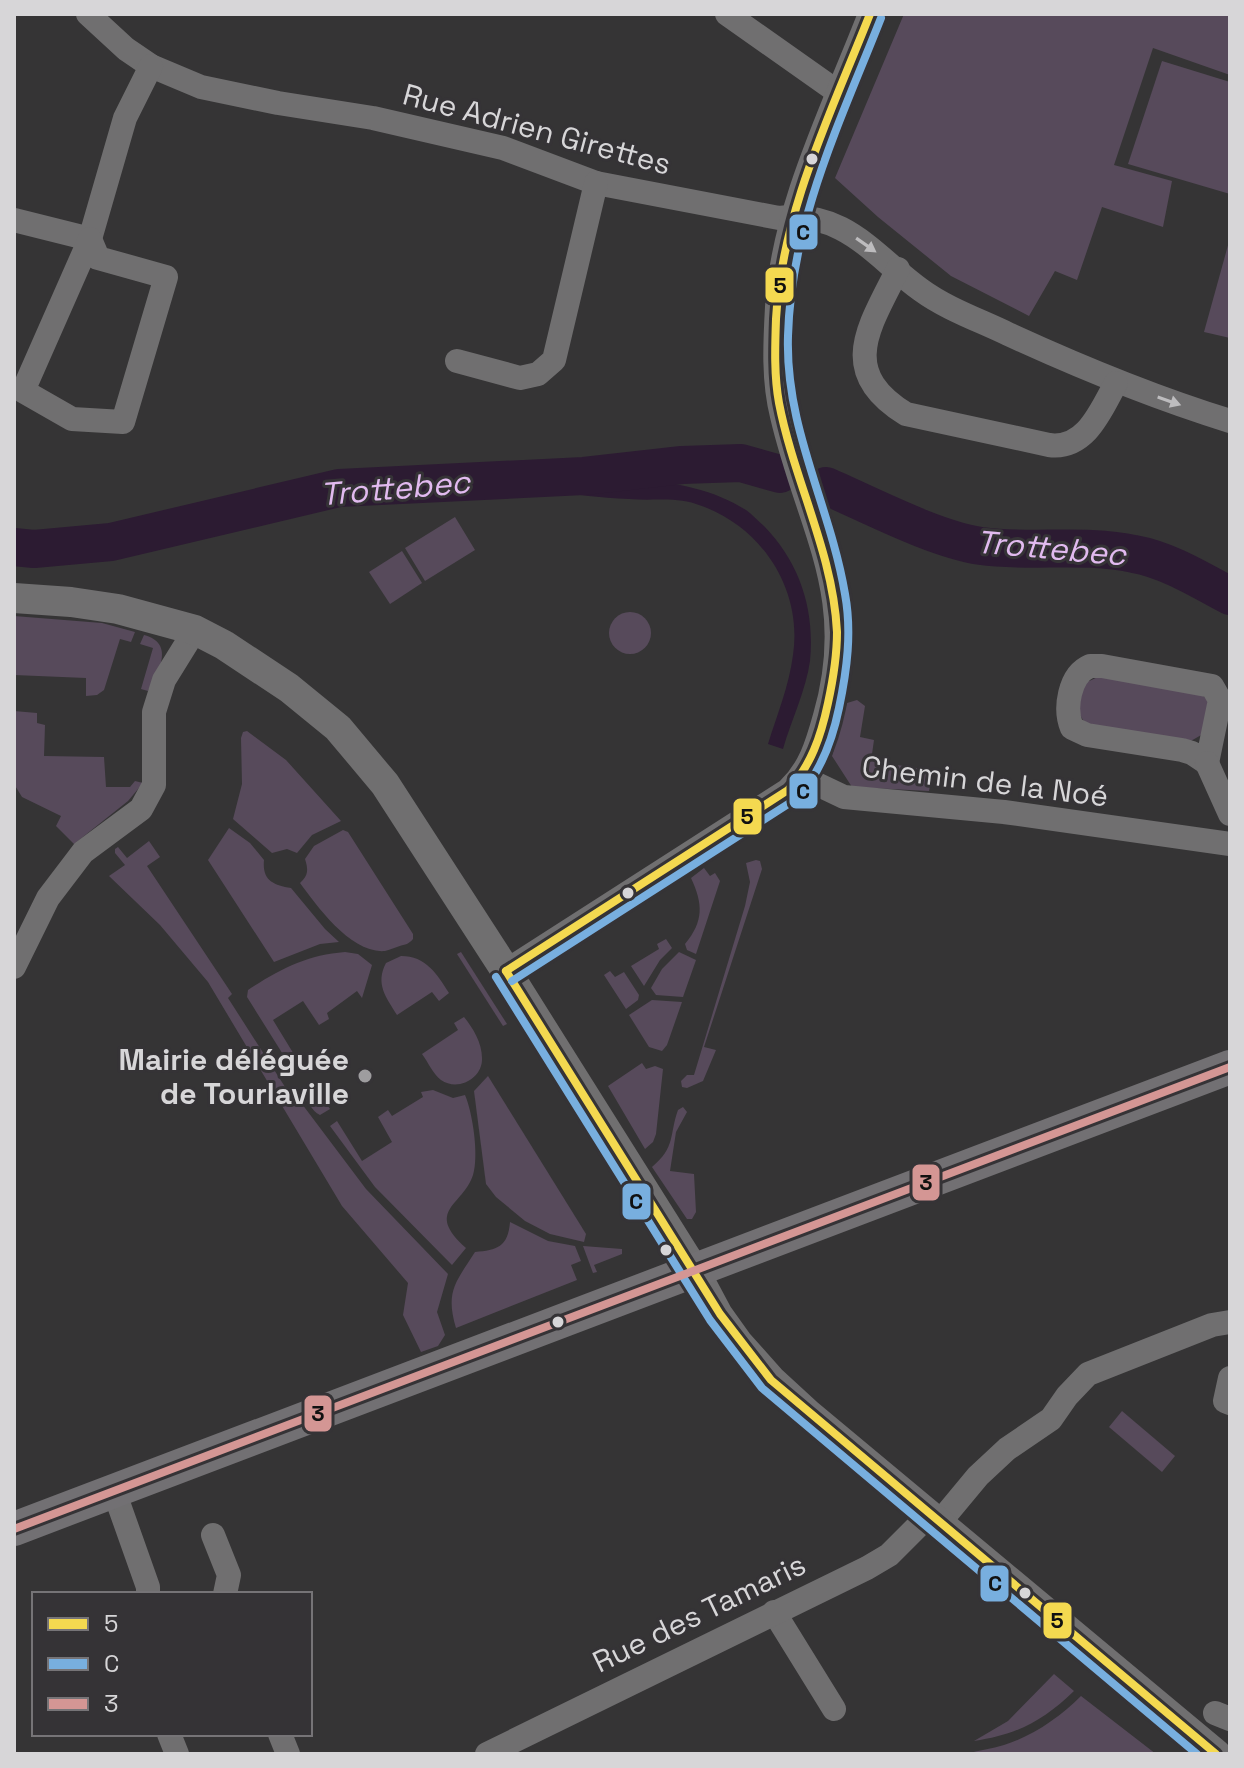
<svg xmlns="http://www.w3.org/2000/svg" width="1244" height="1768" viewBox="0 0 1244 1768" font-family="'Space Grotesk',sans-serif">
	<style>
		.green { fill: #574a5b }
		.water { fill: #2c1b32 }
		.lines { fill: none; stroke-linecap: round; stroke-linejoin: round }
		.river { stroke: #2c1b32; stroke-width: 38 }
		.minor { stroke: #706f70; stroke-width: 24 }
		.tertiary { stroke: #706f70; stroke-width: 30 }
		.secondary { stroke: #727073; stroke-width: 34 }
		.bus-1-casing { stroke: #353336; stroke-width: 14 }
		.bus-2-casing { stroke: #353336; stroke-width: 14 }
		.bus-3-casing { stroke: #353336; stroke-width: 14 }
		.bus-1 { stroke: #f4d950; stroke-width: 8 }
		.bus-2 { stroke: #78afdf; stroke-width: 8 }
		.bus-3 { stroke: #d49694; stroke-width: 8 }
		.oneway { fill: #bdbcbe }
		.bus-dot { fill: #d7d6d8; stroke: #353336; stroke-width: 3 }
		.poi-dot { fill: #9e9d9f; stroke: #353336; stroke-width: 3 }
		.labels { text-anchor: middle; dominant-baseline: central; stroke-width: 6; stroke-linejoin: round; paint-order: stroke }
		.street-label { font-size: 30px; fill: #d7d6d8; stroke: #353336 }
		.poi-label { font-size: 30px; font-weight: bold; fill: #d7d6d8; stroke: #353336; text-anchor: end }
		.water-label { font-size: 32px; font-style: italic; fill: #e1baef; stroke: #353336 }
		.line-badge { stroke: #353336; stroke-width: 3 }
		.pale-badge-label { font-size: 22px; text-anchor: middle; font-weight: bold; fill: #111 }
	</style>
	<rect width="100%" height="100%" fill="#353435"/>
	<g class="green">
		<path d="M904,14H1230V75L1153,48L1114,165L1172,181L1163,227L1102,207L1077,280L1055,271L1029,316L951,276L878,217L835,178Z"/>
		<path d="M1162,61L1230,82V194L1128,164Z"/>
		<path d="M1230,238V338L1204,332Z"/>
		<path d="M455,517L475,550L425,581L405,548Z"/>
		<path d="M402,551L422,583L390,604L369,572Z"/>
		<circle cx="630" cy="633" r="21"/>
		<path d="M14,616L102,623L135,632L131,642L120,639L104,690L97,695L86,696V678L14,675Z"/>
		<path d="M144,635C175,643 159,672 148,691L141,689L153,648L140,644Z"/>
		<path d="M1100,676C1120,678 1203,682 1209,703C1211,711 1205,726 1203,734L1189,742L1096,730L1083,720L1079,713L1081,690L1085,683Z"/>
		<path d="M857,700L865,706L860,737L874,740L871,761L930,770L933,772L929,791L852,787L832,756L847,703Z"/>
		<path d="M14,711L37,713V723L45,725L44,756L104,757L106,787H130L135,781L143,783L128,801L74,844L56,826L61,816L22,797L14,784Z"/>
		<path d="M247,731L286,760L341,821L312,835L297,853L287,849L272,853L233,819L242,784L241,738L243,732Z"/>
		<path d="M229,828L250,843L264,860C262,880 273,885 291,888L325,929L339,942L320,944L274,962L208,860Z"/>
		<path d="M343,830L348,832L413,934V939C408,945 405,944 397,947C393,948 390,950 385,951C351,954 317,906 300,883C309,875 308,869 305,859L314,846Z"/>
		<path d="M149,841L160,857L147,866L232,994L228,998L296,1104H302L366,1189L448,1274L437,1312L445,1335L438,1346L421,1352L403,1315L408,1283L342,1206L208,982L160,925L109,876L125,865L115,853V849L118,847L127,858Z"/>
		<path d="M756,860L760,861L762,869L704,1047L716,1050L703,1081L687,1088L682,1087L681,1081L687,1075H694L745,906L750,882L746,863Z"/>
		<path d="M704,868L710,876L715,873L720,881L696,954L687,950L685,944C704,921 703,904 691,878Z"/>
		<path d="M666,939L672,948L660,960L644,986L631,966L659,949L657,944Z"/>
		<path d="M345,952L358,954L372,965L362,998L357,991L327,1013L329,1019L319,1025L303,1001L273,1020L295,1056H284L247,997L248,990C280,969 307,955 345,952Z"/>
		<path d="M461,952L507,1024L503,1026L457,954Z"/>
		<path d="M679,952L696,960L683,997L656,995L651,988L662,969Z"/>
		<path d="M401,956C426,956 437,974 449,993L439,1001L432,992L397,1015C386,997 375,984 386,963Z"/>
		<path d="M610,971L615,977L624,972L639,995L638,1000L626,1009L604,975Z"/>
		<path d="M652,1000L682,1002L667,1045L662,1051L649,1047L629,1015Z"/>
		<path d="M464,1017C473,1028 482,1043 482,1058C483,1078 458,1092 441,1080C433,1074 428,1062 422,1054L458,1030L454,1023Z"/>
		<path d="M642,1063L646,1069L655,1066L663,1069L656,1134L653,1142L645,1149L608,1086Z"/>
		<path d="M488,1076L586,1234L584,1242L550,1234L525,1221L496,1197L486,1184L474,1091Z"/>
		<path d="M314,1086L320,1096L330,1097L324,1100L330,1109L320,1115C311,1111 309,1100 300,1096Z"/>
		<path d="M433,1090L453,1098L465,1095C473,1114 479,1156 473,1175C463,1206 424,1210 466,1248L452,1265L375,1187L330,1126L337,1121L362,1161L392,1142L378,1117L388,1110L392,1116L423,1097L421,1092Z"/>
		<path d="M683,1107L687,1112L676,1132L670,1171L694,1174L696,1212L692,1219H687L652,1167C676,1147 669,1135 678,1110Z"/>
		<path d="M510,1222L548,1241L575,1246L581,1261L571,1265L577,1280L456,1328C445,1291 456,1282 475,1252C497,1250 508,1247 510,1222Z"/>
		<path d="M583,1246L622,1249V1254L594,1265L597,1272L593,1273Z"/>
		<path d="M1122,1411L1175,1456L1162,1472L1109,1427Z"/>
		<path d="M1054,1674L1074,1691C1043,1721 1016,1735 974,1741L1008,1721Z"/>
		<path d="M1081,1696L1156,1754H966C979,1750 992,1749 1004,1745C1033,1736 1060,1717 1081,1696Z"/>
	</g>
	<path class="water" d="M637,466L640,481C677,482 714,490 746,510C752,514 758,521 764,526C800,563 815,610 810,661C806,690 791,721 783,749L768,744C777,715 789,686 793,655C803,588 760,524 696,504C675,497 651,501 629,499C600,498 572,494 543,490L542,473Z"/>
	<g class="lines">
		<g class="river">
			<path d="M826,486C870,505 934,539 981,546C1031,553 1084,543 1134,554C1168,560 1200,580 1230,596"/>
			<path d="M14,547L34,549L111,542L339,488L584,476L682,465L741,463L780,474"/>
		</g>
		<g class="minor">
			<path d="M88,14L126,49L151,66L201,87L278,103L373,118L503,148L596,183L779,218C845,210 874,256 921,290C947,309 979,320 1008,334C1082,368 1152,397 1230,421"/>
			<path d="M727,14L839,93"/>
			<path d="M14,220L90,239L125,118L151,66"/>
			<path d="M90,239L98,258L166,277L123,422L72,419L23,391Z"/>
			<path d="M898,269C870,326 836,371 906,414L1049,445C1086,450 1101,410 1116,383"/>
			<path d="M457,361L520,378L538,374L554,360L596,183"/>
			<path d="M1090,666H1102L1212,686L1220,700L1207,763L1192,753L1182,750L1087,735L1072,728C1064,709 1069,675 1090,666Z"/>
			<path d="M1207,763L1230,814"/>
			<path d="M802,777L844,797L1004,812L1230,844"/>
			<path d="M14,967L48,898L83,852L141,809L154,785V712L164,680L195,630"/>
			<path d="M506,971L788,790C810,769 817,745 825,716C860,595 808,528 782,416C773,381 775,343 777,307C783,207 834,107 870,14"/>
			<path d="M1230,1378L1225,1401L1230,1403"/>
			<path d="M114,1491L148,1587V1594"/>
			<path d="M939,1523L978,1476L1007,1449L1051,1419L1067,1396L1088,1374L1212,1325L1230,1322"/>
			<path d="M213,1535L229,1575L225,1594"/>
			<path d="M774,1612L834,1709"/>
			<path d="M1215,1713L1230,1719"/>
			<path d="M169,1734L177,1754"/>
			<path d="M280,1734L288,1754"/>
			<path d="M487,1754L867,1568L889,1555L929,1515"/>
		</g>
		<path class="tertiary" d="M14,598L71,602L118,609L195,630L224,645L289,688L338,728L385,784L506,971L694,1270L718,1315L738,1343L771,1380L808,1414L1216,1754"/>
		<path class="secondary" d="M14,1529L1230,1067"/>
		<defs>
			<g id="bus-1">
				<path d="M506,971L788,790C811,766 821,736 828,703C833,680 837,656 837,632C833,552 794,481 779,403C774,376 775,347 776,319C782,211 831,113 870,14"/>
				<path d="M506,971L720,1314L771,1380L1216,1754"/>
			</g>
			<g id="bus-2">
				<path d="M496,977L710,1320L762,1388L1197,1754"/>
				<path d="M512,981L796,799C820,774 832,742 839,708C847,670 852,632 845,594C830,505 785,429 788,336C791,222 840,122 881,18"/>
			</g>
			<path id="bus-3" d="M14,1529L1230,1067"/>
		</defs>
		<use href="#bus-1" class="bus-1-casing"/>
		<use href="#bus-2" class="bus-2-casing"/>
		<use href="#bus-3" class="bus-3-casing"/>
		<use href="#bus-1" class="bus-1"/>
		<use href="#bus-2" class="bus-2"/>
		<use href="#bus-3" class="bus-3"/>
	</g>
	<defs><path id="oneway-solid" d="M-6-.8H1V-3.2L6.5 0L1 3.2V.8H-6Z" transform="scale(2)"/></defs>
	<g class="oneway">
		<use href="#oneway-solid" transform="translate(866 245) rotate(35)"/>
		<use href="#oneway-solid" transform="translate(1169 401) rotate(19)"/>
	</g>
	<g class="bus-dot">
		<circle cx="812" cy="159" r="7"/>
		<circle cx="628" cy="893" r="7"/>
		<circle cx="666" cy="1250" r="7"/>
		<circle cx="558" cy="1322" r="7"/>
		<circle cx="1025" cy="1593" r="7"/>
	</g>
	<circle class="poi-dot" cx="365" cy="1076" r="8"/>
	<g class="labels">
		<g class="street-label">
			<text transform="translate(537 129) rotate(15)">Rue Adrien Girettes</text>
			<text transform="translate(985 781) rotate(7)">Chemin de la Noé</text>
			<text transform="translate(699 1613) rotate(-26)">Rue des Tamaris</text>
		</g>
		<g class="poi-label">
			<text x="349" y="1059">Mairie déléguée<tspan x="349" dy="34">de Tourlaville</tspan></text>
		</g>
		<g class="water-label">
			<text transform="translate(395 488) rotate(-5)">Trottebec</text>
			<text transform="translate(1051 548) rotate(5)">Trottebec</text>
		</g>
	</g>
	<g class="line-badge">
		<rect x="788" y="213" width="31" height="38" rx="8" fill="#78afdf"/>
		<rect x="764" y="266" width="31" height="38" rx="8" fill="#f4d950"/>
		<rect x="788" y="772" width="31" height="38" rx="8" fill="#78afdf"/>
		<rect x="732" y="797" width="31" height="39" rx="8" fill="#f4d950"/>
		<rect x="911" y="1163" width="30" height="39" rx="8" fill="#d49694"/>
		<rect x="621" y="1182" width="31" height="39" rx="8" fill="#78afdf"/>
		<rect x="303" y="1394" width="30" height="39" rx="8" fill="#d49694"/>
		<rect x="979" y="1564" width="31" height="39" rx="8" fill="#78afdf"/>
		<rect x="1042" y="1601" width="31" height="39" rx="8" fill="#f4d950"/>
	</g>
	<g class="pale-badge-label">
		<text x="803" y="240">C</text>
		<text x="780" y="293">5</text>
		<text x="803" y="799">C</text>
		<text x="747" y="824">5</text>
		<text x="926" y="1190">3</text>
		<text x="636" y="1209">C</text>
		<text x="318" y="1421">3</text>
		<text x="995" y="1591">C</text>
		<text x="1057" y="1628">5</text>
	</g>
	<rect width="1244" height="1768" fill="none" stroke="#d7d6d8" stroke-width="32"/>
	<rect x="32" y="1592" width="280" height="144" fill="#353336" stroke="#767477" stroke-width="2"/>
	<rect x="48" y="1618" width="40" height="12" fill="#f4d950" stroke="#767477" stroke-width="2"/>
	<text x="104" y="1632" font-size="24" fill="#d7d6d8">5</text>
	<rect x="48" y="1658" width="40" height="12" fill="#78afdf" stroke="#767477" stroke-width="2"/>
	<text x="104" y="1672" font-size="24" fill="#d7d6d8">C</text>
	<rect x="48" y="1698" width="40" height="12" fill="#d49694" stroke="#767477" stroke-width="2"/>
	<text x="104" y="1712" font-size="24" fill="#d7d6d8">3</text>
</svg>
